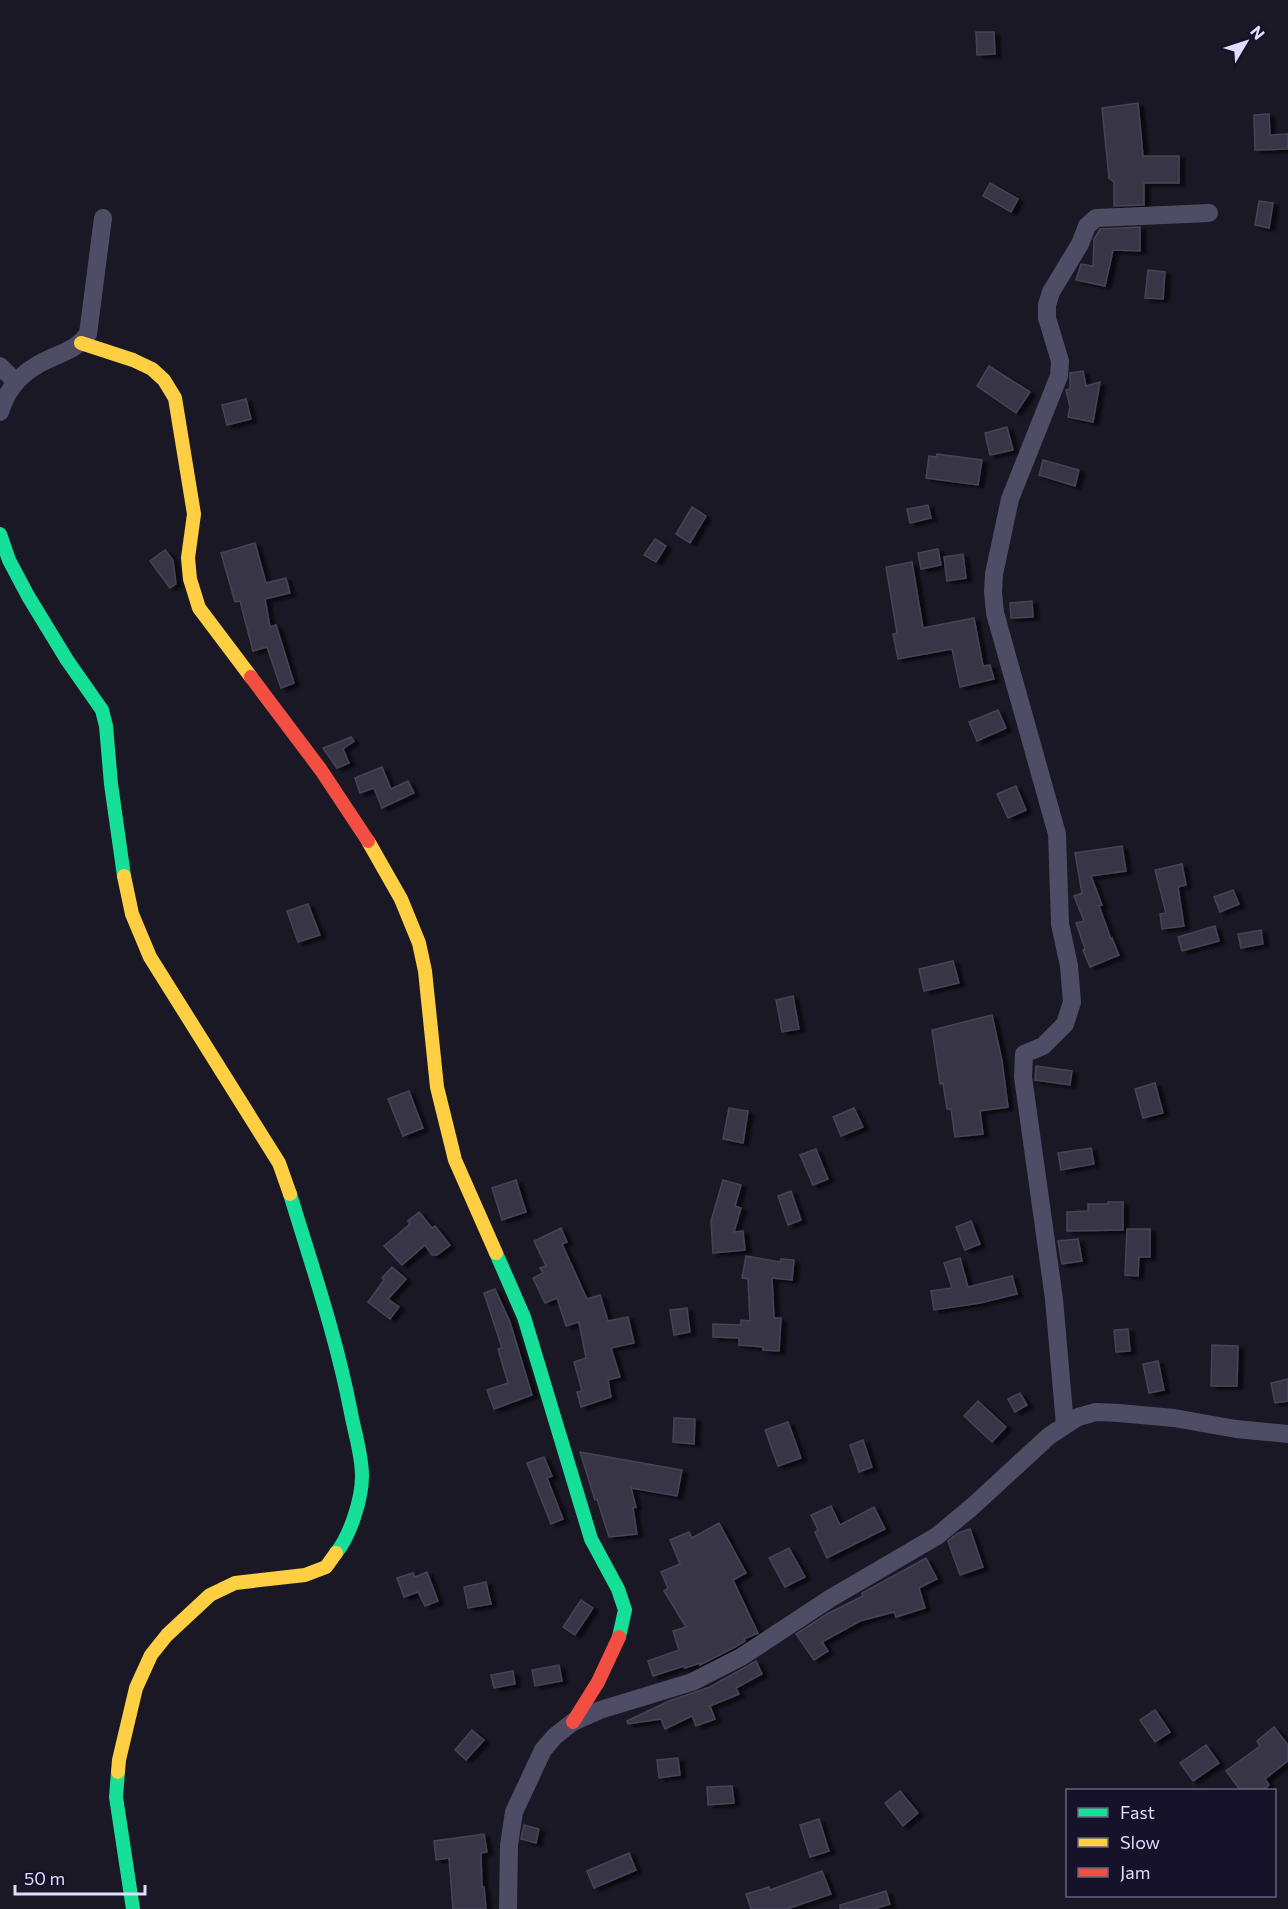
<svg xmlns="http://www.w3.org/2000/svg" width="1288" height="1909" viewBox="0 0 1288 1909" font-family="Commissioner,sans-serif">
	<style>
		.building { fill: #383646; stroke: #474357; stroke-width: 1.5; filter: url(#shadow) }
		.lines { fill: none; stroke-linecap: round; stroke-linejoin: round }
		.street { stroke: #4e4d65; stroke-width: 18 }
		.fast { stroke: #16e098; stroke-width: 14 }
		.slow { stroke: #ffcf43; stroke-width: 14 }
		.jam { stroke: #f24e42; stroke-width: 14 }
	</style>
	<defs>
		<filter id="shadow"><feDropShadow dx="5.5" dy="3" stdDeviation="1.5" flood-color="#0009"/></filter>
	</defs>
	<rect width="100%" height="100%" fill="#1a1824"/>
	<g class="building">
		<path d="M976,32H994L995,54L977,55Z"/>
		<path d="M1138,103L1143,156H1179V183H1144V205L1114,206V182L1109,178L1102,108Z"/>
		<path d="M1269,114L1270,135L1288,134V149L1255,150L1254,115Z"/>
		<path d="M990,183L1018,199L1011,212L983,196Z"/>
		<path d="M1259,201L1273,203L1269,228L1255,225Z"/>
		<path d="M1140,227V251L1113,250L1105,286L1076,280L1081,264L1093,266L1094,239L1100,229Z"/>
		<path d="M1148,270L1165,272L1163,299L1145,298Z"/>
		<path d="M989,366L1030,392L1016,413L977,386Z"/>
		<path d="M1083,371L1086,386L1100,382L1093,422L1068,417L1070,407L1066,390L1070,389V373Z"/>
		<path d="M246,399L251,419L227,425L222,405Z"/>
		<path d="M1007,427L1013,450L990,455L985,433Z"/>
		<path d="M937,454L982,460L978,485L926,478L929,456L936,457Z"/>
		<path d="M1043,460L1079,470L1075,486L1039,475Z"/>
		<path d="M928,505L931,518L910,523L907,509Z"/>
		<path d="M692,507L706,516L690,543L676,534Z"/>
		<path d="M655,539L666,546L656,562L644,555Z"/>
		<path d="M255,543L266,583L286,578L290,593L265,599L270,627L276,625L294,683L281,688L267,647L253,651L240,601L235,602L221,553Z"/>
		<path d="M938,549L941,565L921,569L918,553Z"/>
		<path d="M165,550L173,560L176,584L170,588L150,561Z"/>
		<path d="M963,554L966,578L947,581L944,557Z"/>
		<path d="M912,562L923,628L974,618L983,666L990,665L994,679L960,687L952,649L898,659L893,634L897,633L886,567Z"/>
		<path d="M1032,601L1033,617L1011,618L1010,603Z"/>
		<path d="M998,710L1006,728L977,741L969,722Z"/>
		<path d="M351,737L354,741L343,749L349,763L337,768L323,748Z"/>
		<path d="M382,767L391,789L408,781L414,793L382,808L374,788L360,793L355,778Z"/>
		<path d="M1016,786L1026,810L1008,818L997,794Z"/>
		<path d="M1122,846L1126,871L1091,876L1102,905L1099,906L1111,939L1112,938L1119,955L1090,967L1083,950L1085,949L1076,923L1084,921L1074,896L1082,893L1075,853Z"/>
		<path d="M1182,864L1186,885L1178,887L1184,926L1162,929L1160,914L1166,913L1155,870Z"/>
		<path d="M1233,890L1239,904L1220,912L1214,897Z"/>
		<path d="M308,904L320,935L298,942L287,911Z"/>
		<path d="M1215,926L1219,941L1182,951L1178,937Z"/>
		<path d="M1261,930L1263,944L1241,948L1238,934Z"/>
		<path d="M953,961L959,983L924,991L919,969Z"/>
		<path d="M793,996L799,1029L782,1032L776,1000Z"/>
		<path d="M992,1015L1002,1061L1008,1107L980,1111L983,1134L955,1137L951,1109H947L943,1083L940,1084L932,1030Z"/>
		<path d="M1036,1066L1072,1071L1070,1085L1035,1080Z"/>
		<path d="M1155,1083L1163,1113L1143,1118L1135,1089Z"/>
		<path d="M409,1091L423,1128L403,1136L388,1099Z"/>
		<path d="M729,1108L748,1111L743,1143L723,1139Z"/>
		<path d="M854,1108L863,1127L841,1136L833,1117Z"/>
		<path d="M1091,1148L1094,1164L1061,1170L1058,1153Z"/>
		<path d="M816,1149L828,1179L813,1185L800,1155Z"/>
		<path d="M516,1180L526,1212L502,1220L492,1188Z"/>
		<path d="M723,1180L741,1185L735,1206L741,1208L734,1232L743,1231L745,1250L713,1253L711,1221Z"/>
		<path d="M791,1191L801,1220L788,1225L778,1196Z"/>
		<path d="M1108,1202H1123V1230L1067,1231V1212L1088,1211V1204H1108Z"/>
		<path d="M419,1212L432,1228L435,1226L450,1245L437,1255H432L425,1245L402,1265L384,1246L410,1224L408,1221Z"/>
		<path d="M971,1221L980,1244L965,1250L956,1227Z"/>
		<path d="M561,1228L567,1242L562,1244L587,1299L600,1295L608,1321L628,1317L634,1343L611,1348L620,1377L608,1380L611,1397L581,1407L577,1392L582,1391L574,1362L586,1358L579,1322L566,1326L557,1298L545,1303L533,1278L543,1273L540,1268L546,1266L534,1241Z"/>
		<path d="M1127,1229H1150V1257H1139L1138,1276L1125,1275Z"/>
		<path d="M1078,1239L1082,1261L1062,1264L1058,1241Z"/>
		<path d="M746,1256L780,1262L781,1259L794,1260L792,1280L772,1278L774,1318H781L779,1351L763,1350V1347L739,1345V1338L713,1337V1324L741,1325V1320L750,1321L748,1279L742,1278Z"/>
		<path d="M960,1258L968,1287L1012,1276L1017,1294L980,1303L934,1310L931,1291L952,1288L944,1263Z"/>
		<path d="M392,1267L406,1279L388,1299L399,1307L390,1319L368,1302L384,1280L382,1278Z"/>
		<path d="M495,1289L510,1322L532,1395L494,1409L487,1390L508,1383L498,1349L502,1348L484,1293Z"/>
		<path d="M687,1308L690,1332L674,1335L670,1310Z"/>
		<path d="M1128,1329L1130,1351L1116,1352L1114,1330Z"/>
		<path d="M1212,1345L1238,1346L1237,1386H1211Z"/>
		<path d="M1158,1361L1164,1390L1149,1393L1143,1364Z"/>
		<path d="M1288,1379V1401L1275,1403L1271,1383Z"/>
		<path d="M1020,1393L1027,1405L1015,1412L1008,1399Z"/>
		<path d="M978,1401L1006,1427L992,1442L964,1416Z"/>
		<path d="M674,1418L695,1419L694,1444L673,1442Z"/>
		<path d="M788,1422L801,1458L778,1466L765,1430Z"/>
		<path d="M863,1440L872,1467L859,1472L850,1445Z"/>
		<path d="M580,1452L682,1470L677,1496L631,1488L636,1507L633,1508L637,1534L609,1537L597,1499L595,1500Z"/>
		<path d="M544,1457L552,1476L547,1478L563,1519L551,1524L527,1463Z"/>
		<path d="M831,1506L840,1525L874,1507L885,1529L827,1558L815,1532L818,1530L811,1515Z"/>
		<path d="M719,1523L746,1573L733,1580L758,1633L744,1639L745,1641L735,1647L700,1665V1663L685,1668L684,1666L653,1676L648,1661L679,1650L673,1631L686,1627L664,1591L668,1588L661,1572L680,1564L670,1540L689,1532L692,1538Z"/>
		<path d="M970,1529L983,1567L960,1575L948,1541L958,1533Z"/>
		<path d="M789,1548L805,1577L785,1587L769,1558Z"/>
		<path d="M926,1558L937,1579L919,1588L925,1608L896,1617L894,1612L860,1621L822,1642L828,1651L814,1660L796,1634L827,1614L863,1596L862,1593Z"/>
		<path d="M427,1572L438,1601L425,1606L418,1592L404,1597L397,1578L413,1573L415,1577Z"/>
		<path d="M486,1582L491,1604L468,1608L464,1587Z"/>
		<path d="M581,1600L593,1608L575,1635L563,1627Z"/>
		<path d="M756,1661L762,1674L736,1688L739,1694L710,1706L715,1719L696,1726L692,1716L665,1729L661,1719L628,1724L627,1721L669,1701L710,1687Z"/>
		<path d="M559,1665L562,1681L535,1686L532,1670Z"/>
		<path d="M513,1671L515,1684L494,1688L491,1675Z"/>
		<path d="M1155,1710L1170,1732L1155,1742L1140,1720Z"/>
		<path d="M1274,1727L1288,1745V1761L1265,1779L1269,1785L1263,1791H1241L1226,1771L1260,1746L1257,1741Z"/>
		<path d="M472,1730L484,1740L466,1760L455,1750Z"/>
		<path d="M1206,1745L1219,1763L1193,1781L1180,1763Z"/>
		<path d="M678,1758L680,1775L659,1778L657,1760Z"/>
		<path d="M732,1786L734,1803L708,1805L707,1787Z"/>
		<path d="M900,1791L918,1813L903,1826L885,1803Z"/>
		<path d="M819,1819L829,1851L810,1857L800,1825Z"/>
		<path d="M524,1825L539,1829L536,1843L521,1839Z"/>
		<path d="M484,1834L487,1852L481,1853L482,1887H484L486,1909H453L449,1858L436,1860L434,1841Z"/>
		<path d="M629,1853L636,1870L594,1888L587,1871Z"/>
		<path d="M822,1871L831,1894L787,1909H751L746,1894L769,1887L770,1890Z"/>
		<path d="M886,1891L890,1904L874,1909H840V1905Z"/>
	</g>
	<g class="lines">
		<g class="street">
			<path d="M0,366L15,381"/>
			<path d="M0,412C8,386 24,370 49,359C64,352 78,348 88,334L103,218"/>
			<path d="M1065,1425L1054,1299L1023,1077L1024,1054L1043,1046L1065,1024L1072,1002L1069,966L1060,924L1057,834L995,613L993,592L994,574L1010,499L1059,376L1060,361L1047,318V305L1051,292L1080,244L1087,226L1096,218L1209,213"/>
			<path d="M508,1909L509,1845L514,1812L543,1750L555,1736L573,1722L600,1710L692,1682L741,1657L831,1598L937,1536L973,1506L1049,1436L1078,1417L1096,1412L1119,1413L1174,1418L1236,1429L1288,1434"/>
		</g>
		<g class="fast">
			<path d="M0,534L9,560L28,596L67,660L102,710L106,726L111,784L124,876"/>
			<path d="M290,1194C312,1266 337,1339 351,1413C355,1434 362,1455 362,1476C362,1499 350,1536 336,1553"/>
			<path d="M496,1253L524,1317L591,1539L618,1589L625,1610L619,1637"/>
			<path d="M118,1772L116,1797L133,1909"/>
		</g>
		<g class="slow">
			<path d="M81,343L133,360L152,369L164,380L175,398L194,514L188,558L190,579L199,608L251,677"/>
			<path d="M368,841L401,899L419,943L425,971L437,1087L455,1160L496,1253"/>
			<path d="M124,876L132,914L150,957L279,1163L290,1194"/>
			<path d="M118,1772L119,1760L136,1688L151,1655L167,1635L210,1595L235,1583L305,1575L326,1567L336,1553"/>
		</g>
		<g class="jam">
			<path d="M251,677L321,770L368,841"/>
			<path d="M573,1722L598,1682L619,1637"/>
		</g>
	</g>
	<rect x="1066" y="1789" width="210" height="108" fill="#16122a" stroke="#66637f" stroke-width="1.5"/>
	<rect x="1078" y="1808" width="30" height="9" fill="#16e098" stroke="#66637f" stroke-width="1.5"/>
	<text x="1120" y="1819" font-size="18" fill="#dfdcfe">Fast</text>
	<rect x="1078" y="1838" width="30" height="9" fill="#ffcf43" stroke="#66637f" stroke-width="1.5"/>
	<text x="1120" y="1849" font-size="18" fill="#dfdcfe">Slow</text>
	<rect x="1078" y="1868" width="30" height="9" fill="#f24e42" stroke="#66637f" stroke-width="1.5"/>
	<text x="1120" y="1879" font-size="18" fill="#dfdcfe">Jam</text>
	<g transform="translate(1246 42) rotate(51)" stroke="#16122a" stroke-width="4.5" paint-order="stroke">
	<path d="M0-4.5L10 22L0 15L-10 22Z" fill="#dfdcfe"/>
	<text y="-9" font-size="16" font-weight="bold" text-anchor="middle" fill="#dfdcfe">N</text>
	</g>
	<path d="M15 1885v9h130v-9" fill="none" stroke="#dfdcfe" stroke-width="3"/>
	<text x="24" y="1885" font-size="18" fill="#dfdcfe" stroke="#16122a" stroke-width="4.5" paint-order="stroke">50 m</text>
</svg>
